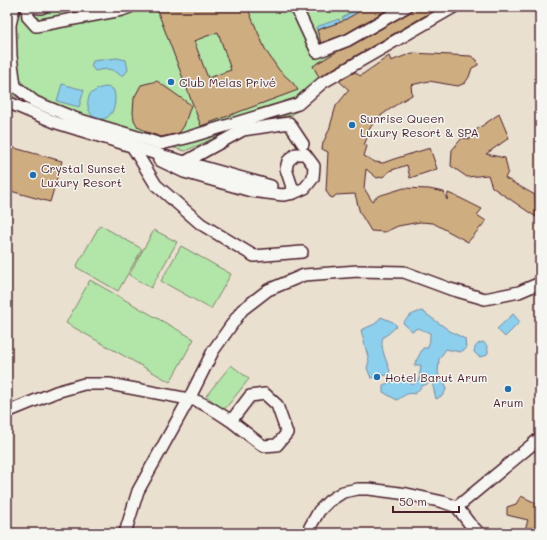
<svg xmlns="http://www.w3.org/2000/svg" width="547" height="540" viewBox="0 0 547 540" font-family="Mali,sans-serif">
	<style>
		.green { fill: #b1e6a8; stroke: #7e826a }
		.water { fill: #8cd0ee; stroke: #7289a0 }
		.building { fill: #ceae81; stroke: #4a1f2b; fill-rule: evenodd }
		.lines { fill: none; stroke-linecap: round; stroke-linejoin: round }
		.minor-casing { stroke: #4a1f2b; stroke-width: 14 }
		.minor { stroke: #f6f6f2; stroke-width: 11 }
		.poi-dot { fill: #1f6fb2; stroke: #f6f6f2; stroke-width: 1.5 }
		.labels { text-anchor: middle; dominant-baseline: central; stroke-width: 3; stroke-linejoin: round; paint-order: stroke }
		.poi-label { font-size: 12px; fill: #4a1f2b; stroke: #f6f6f2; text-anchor: start }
	</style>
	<rect width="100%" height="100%" fill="#eae0d0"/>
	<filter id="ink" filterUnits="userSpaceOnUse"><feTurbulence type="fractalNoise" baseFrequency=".025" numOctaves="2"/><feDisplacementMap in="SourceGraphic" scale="8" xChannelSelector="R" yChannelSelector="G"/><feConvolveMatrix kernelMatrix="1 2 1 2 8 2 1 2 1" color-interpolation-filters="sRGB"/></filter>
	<g filter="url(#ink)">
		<g class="green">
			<path d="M11,7H462L349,70L292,115L242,126L185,151L59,116L7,93V9Z"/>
			<path d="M100,225L142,249L118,291L76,267Z"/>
			<path d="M154,230L177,242L151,288L129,275Z"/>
			<path d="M181,246L231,274L211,309L161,281Z"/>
			<path d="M90,280L194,339L170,382L66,323Z"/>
			<path d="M231,365L249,379L224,410L206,396Z"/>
		</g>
		<g class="water">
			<path d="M360,7H367L344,21L342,18Z"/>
			<path d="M339,19L341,23L317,30L316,27Z"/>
			<path d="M117,58L126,60L128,70L124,75H120C111,67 105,69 95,71L91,66L93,61Z"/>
			<path d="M62,84L84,90L79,107L57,101Z"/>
			<path d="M106,87L113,89C115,93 115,97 115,101C114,123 91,126 88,106C87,102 89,97 90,94L100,88Z"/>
			<path d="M422,311L450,331L465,339L466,349L460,352L446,349L439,359L438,374L445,381L446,390L443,395L436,399L432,382L422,386L415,394C407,392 404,396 397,400L383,392V385L401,378L413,385L419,379L421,365H414L423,348H428L430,338V333L418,328L412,331L403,323C407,316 414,313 422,311Z"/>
			<path d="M513,314L520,322L505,337L497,329Z"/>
			<path d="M381,317L393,322L397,326L388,334L383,337C379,346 387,362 390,371L387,375L371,378L367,368L369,361L361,330L375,324Z"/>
			<path d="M483,342C488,345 488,348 488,353L485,356L479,357L474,352C475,346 476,344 483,342Z"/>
		</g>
		<g class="building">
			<path d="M156,7H248L250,14L266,51L279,70L293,83L298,90L201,126ZM218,32L231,70L208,78L194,41Z"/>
			<path d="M367,7H392L345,34L321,43L317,30L341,22Z"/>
			<path d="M413,7H440L319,77L313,66L336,52L351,46L409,13L412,10Z"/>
			<path d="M412,53L471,56L477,60L478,65L472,68L469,77L465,83L458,86L429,81L411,85L412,95L400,102L376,119L365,136L367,138L364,145L367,146L364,156L375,162L383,163L394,159L430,148L437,169L410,178L407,165L389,171L385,176L377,178L366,169L364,188L372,201L378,196L404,188L429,189L444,192L447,200L448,193L460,198L482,209L477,215L486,221L468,242L433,223L420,222L398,226L385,232L371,231L368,226L360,213L355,194L336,195L333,198L330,197L326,191L328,152L322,149L323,143L329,130L336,106L349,90L339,81L355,72L360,76L389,56L391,61Z"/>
			<path d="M157,81L191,105L184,126L179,133L161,137L147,132L138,127L134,120L133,113L134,98L141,85Z"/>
			<path d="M499,114L509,138L486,154L505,158L508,172L505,178L535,195L536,217L492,187L488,175L467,177L451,166L452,150L462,138L471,139L476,130Z"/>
			<path d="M7,146L62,161L50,202L7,190Z"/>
			<path d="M521,496L540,505V533H524L528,520L507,515V507L516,504Z"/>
		</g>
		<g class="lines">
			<defs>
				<g id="minor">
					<path d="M14,7L10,25L11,56L15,86L35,102L77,119L161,144L186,138L298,104L322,83L454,7"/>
					<path d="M27,7L28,17L36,26L122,10L130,7"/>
					<path d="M34,7L41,8L43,7"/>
					<path d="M296,7L317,52L348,40L406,7"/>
					<path d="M7,102L57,123L160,155L271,186"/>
					<path d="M132,146L156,185L201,224L254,256L302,252"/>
					<path d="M159,160L184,172L251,191L283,195L294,193L305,188L313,178L314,166L305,154H296L288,161L286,169L294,193"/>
					<path d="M185,162L243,130L289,123L303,144"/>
					<path d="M7,412L56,392L84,384H109L194,400C208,405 219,413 231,421L250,396L265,394L277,405L287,433L277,445L263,446L231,421"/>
					<path d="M457,507L540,438"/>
					<path d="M125,533L138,491L189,399L213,351L242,310L268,290L304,275L358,271L404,272L450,289L485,299L519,292L540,283"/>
					<path d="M309,533L310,527L319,511L329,501L343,492L358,489H369L407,494L443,502L457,507L469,523L479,533"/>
				</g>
			</defs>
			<use href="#minor" class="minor-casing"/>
			<use href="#minor" class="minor"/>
		</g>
	</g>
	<g class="poi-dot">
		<circle cx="171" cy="82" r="4"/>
		<circle cx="352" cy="125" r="4"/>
		<circle cx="33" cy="175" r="4"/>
		<circle cx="377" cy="377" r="4"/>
		<circle cx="508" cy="389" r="4"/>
	</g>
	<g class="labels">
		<g class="poi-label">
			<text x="179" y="82">Club Melas Privé</text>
			<text x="360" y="118">Sunrise Queen<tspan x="360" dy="14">Luxury Resort &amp; SPA</tspan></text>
			<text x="41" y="168">Crystal Sunset<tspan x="41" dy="14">Luxury Resort</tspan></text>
			<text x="385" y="377">Hotel Barut Arum</text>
			<text x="508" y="402" text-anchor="middle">Arum</text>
		</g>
	</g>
	<rect width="547" height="540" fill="none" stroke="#f6f6f2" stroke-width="24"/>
	<rect x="12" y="12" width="523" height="516" fill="none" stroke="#4a1f2b" stroke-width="1.5" filter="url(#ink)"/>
	<path d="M393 506v6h66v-6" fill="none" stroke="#4a1f2b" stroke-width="2"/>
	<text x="399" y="506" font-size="12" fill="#4a1f2b" stroke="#f6f6f2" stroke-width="3" paint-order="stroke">50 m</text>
</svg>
